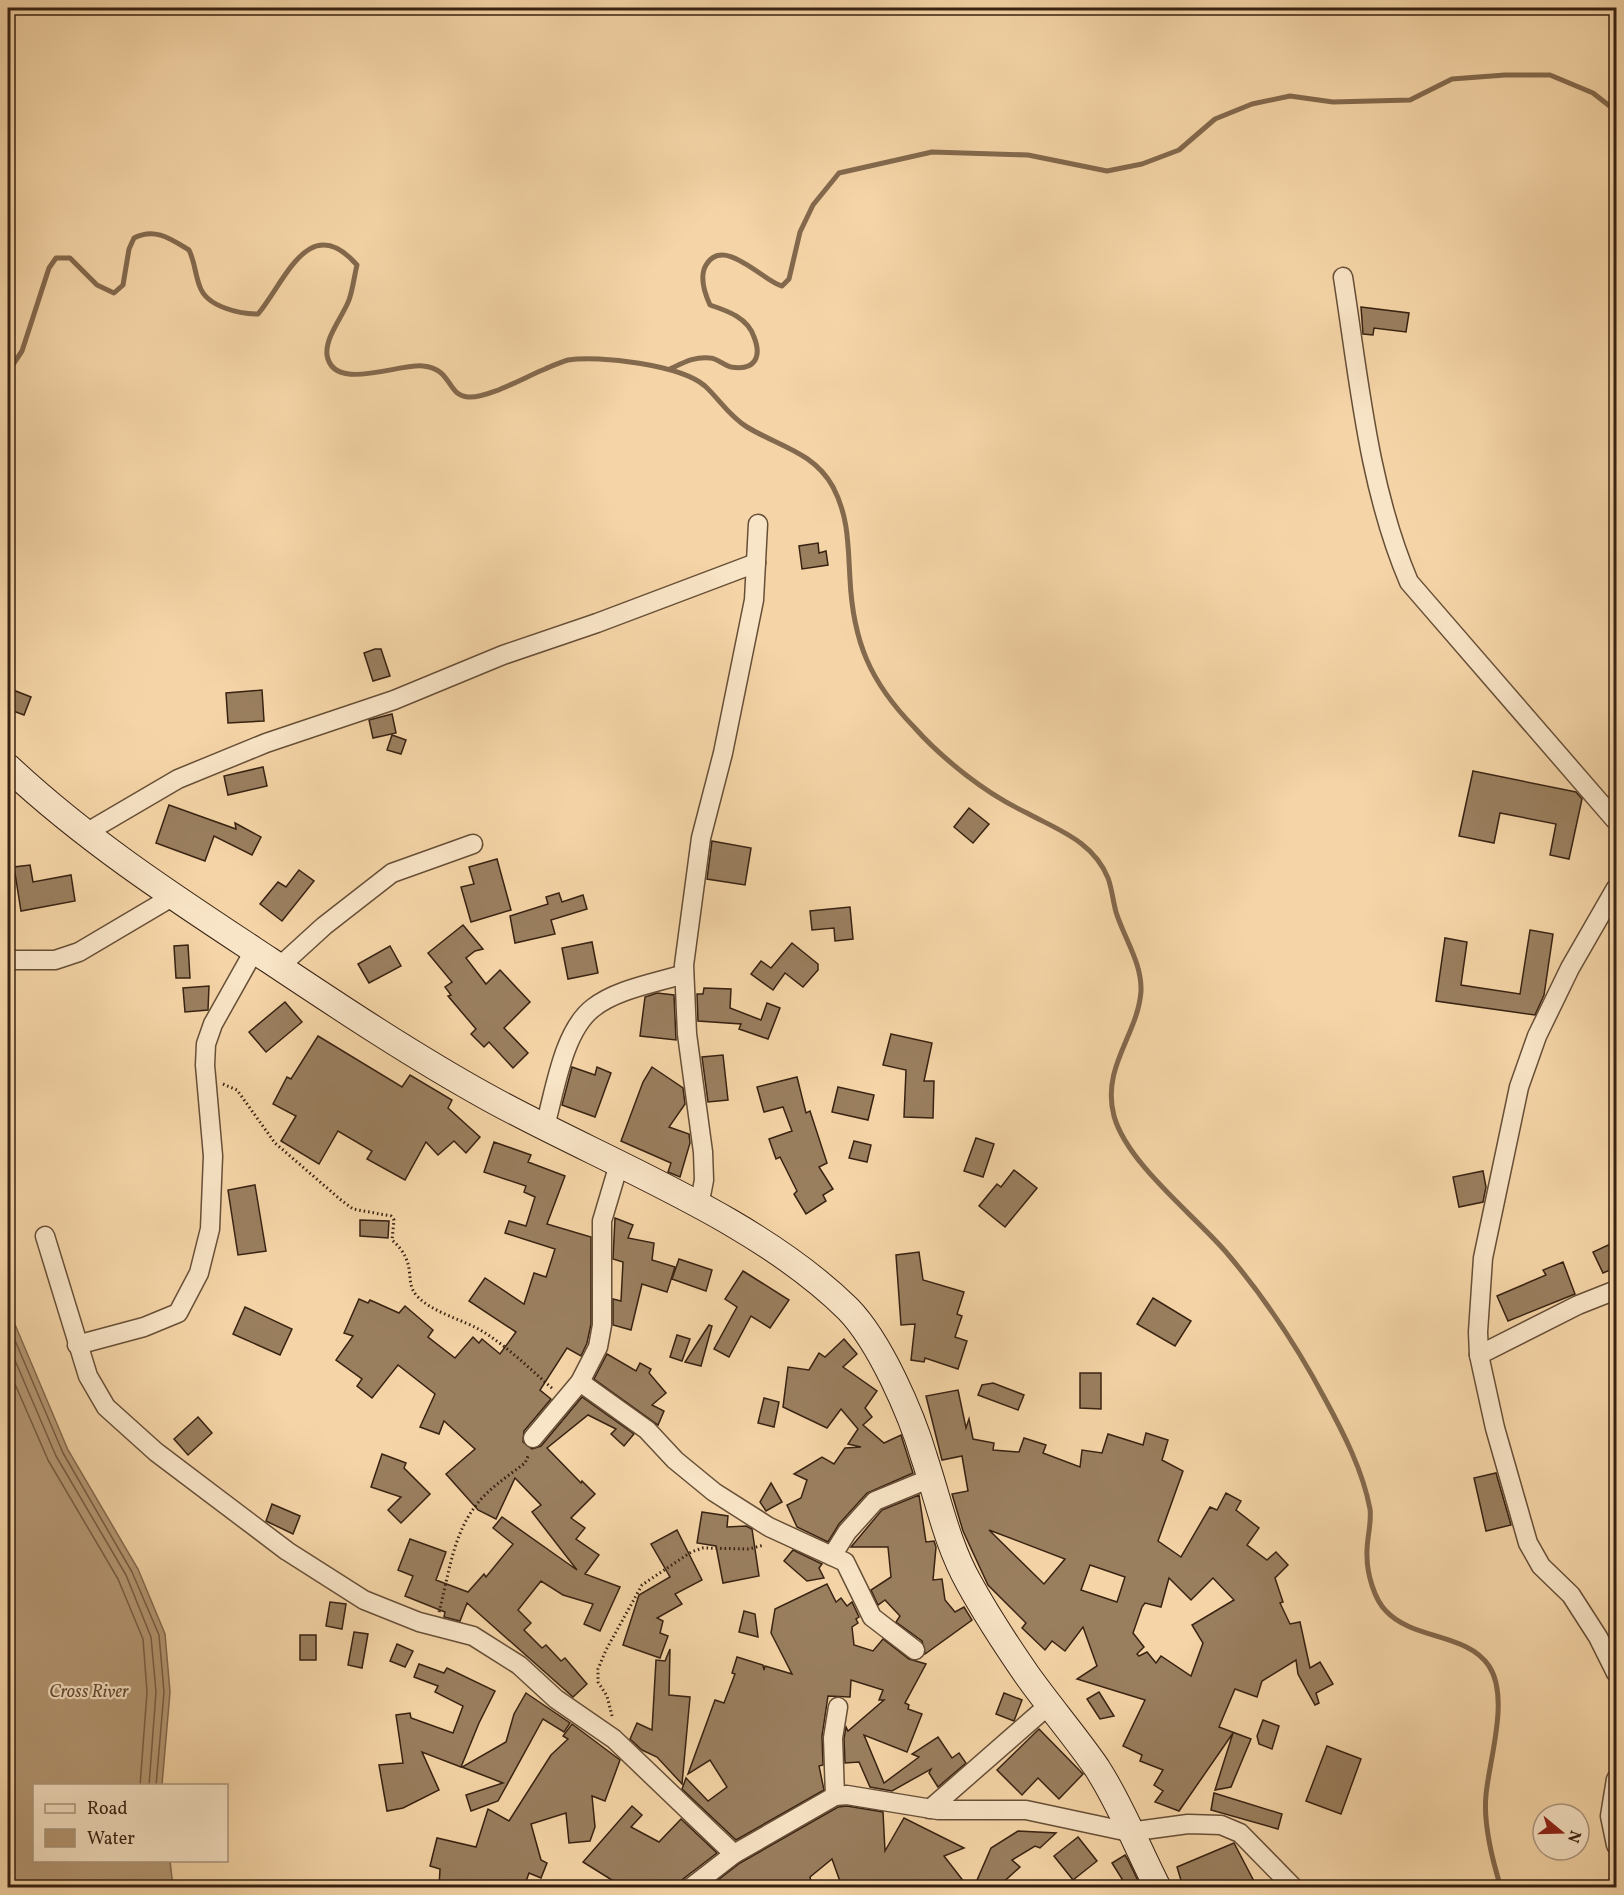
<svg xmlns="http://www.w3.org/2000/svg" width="1624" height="1895" viewBox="0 0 1624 1895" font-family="Vollkorn,serif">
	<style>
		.water { fill: #b59874; stroke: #83694d; stroke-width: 1.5 }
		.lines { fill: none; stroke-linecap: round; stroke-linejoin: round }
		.shore { stroke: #765d43; stroke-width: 1.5 }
		.stream { stroke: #83694d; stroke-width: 5 }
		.building { fill: #9a7f5f; stroke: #382212; stroke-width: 1.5; fill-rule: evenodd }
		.street-casing { stroke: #674f37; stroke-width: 21 }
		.secondary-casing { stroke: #382212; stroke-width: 28 }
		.path { stroke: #382212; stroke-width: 3; stroke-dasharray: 1.5 3; stroke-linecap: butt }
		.street { stroke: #f8e4c6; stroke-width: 18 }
		.secondary { stroke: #f8e4c6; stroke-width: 26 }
		.labels { text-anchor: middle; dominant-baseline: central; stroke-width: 4.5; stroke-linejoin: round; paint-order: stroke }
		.water-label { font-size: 18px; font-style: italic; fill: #644b34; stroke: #f8e4c6 }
	</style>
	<rect width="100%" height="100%" fill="#f5d5a7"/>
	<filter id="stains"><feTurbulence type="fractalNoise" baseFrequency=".00333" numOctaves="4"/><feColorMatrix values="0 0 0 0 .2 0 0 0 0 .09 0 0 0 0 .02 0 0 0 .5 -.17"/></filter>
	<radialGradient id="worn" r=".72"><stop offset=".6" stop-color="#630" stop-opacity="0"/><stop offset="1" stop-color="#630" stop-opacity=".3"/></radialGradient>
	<path class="water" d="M8,1308L68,1450L138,1569L165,1634L170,1692L162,1785L34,1786V1860L170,1861L173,1887H8Z"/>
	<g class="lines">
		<g class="shore">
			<path d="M8,1324L63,1453L132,1572L159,1635L164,1692L156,1786"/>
			<path d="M8,1344L56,1456L126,1575L151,1637L156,1692L149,1786"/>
			<path d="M8,1368L48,1460L118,1579L143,1639L147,1692L140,1786"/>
		</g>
		<g class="stream">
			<path d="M670,369C683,363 695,356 710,358C717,358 723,365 731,367C755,371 762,357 754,337C748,318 728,311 710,305C705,294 699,277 706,265C724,235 764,282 782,286L789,279L800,232L813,205L839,173L932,152L1028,155L1107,171L1142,164L1179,150L1215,119L1252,104L1290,96L1333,102L1410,100L1452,79L1505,75H1550L1593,93L1616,111"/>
			<path d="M8,372L22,351L49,268L56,258H70L97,285L114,293L123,285L129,249L134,238C155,227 171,239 189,250C195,262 195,275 200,287C207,307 240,314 258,314C285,282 309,210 357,265C354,277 353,289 349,300C343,316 325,337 327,355C333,393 399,363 423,366C453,369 446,395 468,397C487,399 527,376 545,369C549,367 564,361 568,360C599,355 681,365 705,386C720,400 729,416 747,427C778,446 814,452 833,487C849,517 848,547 850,579C853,641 870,682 914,727C929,744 948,761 966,775C984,789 1006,803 1027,813C1058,830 1093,841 1108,878C1112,889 1113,901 1116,912C1124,938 1142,963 1141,991C1138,1035 1101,1067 1114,1116C1127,1163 1193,1214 1226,1252C1265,1298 1297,1346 1325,1399C1343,1432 1363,1471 1370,1509C1372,1524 1366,1540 1367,1556C1367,1573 1374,1599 1386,1611C1413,1640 1467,1633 1489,1666C1510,1698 1489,1760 1486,1795C1483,1824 1492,1859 1501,1888"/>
		</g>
	</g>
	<g class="building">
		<path d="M1361,307L1409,313L1406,332L1374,328L1373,335L1363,334Z"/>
		<path d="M818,543L819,553L826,551L828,565L802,569L799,546Z"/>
		<path d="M375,649H381L390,676L373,681L364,653Z"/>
		<path d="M8,688L31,697L24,715L8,709Z"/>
		<path d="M262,690L264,721L228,723L226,693Z"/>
		<path d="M392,714L396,733L373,738L369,720Z"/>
		<path d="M392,735L406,740L401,754L387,750Z"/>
		<path d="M263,767L267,786L228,795L224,776Z"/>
		<path d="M1473,771L1576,792L1582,799L1569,859L1550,855L1556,824L1500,813L1494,843L1459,836Z"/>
		<path d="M169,805L236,829L235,823L261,837L252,855L214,836L205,861L156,843Z"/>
		<path d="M969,808L989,824L973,843L954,827Z"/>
		<path d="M712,841L751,848L745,885L707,879Z"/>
		<path d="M497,859L511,910L471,922L461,887L474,884L469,867Z"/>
		<path d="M30,865L33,882L71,875L75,901L21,911L14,867Z"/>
		<path d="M299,870L314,881L282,921L260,904L278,882L286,887Z"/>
		<path d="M559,893L562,902L583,895L587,909L551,920L555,934L515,943L510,916L548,904L546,897Z"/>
		<path d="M850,907L853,939L835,941L834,928L812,930L810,911Z"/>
		<path d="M463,925L483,949L475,951L466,958L486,984L500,970L530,1002L504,1028L528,1053L513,1068L489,1042L484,1047L471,1034L476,1029L448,996L451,995L445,987L452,982L428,953Z"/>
		<path d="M1530,930L1553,934L1544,995L1535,1015L1436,1001L1445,938L1467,942L1461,985L1520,994Z"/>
		<path d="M592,942L598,973L568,979L562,948Z"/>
		<path d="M792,943L818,964V970L803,987L785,973L773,990L751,974L761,961L771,968Z"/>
		<path d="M188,945L190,978H176L174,946Z"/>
		<path d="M390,946L401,966L369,983L358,964Z"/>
		<path d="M209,986L208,1010L185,1012L183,988Z"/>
		<path d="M704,988L731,989L730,1008L761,1020L767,1003L780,1008L768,1039L739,1029L741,1024L698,1021L697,994H703Z"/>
		<path d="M657,993L674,995L676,1040L640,1036L645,997Z"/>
		<path d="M285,1002L302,1022L266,1052L249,1032Z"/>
		<path d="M891,1034L932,1043L924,1081H934L933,1118L904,1117L906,1070L883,1065Z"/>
		<path d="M318,1036L402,1087L410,1075L452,1100L448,1108L480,1137L466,1153L454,1141L438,1155L426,1142L405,1180L367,1159L372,1151L338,1131L319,1164L281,1141L296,1116L273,1104L287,1077L291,1079Z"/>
		<path d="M723,1055L728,1100L708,1102L702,1057Z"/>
		<path d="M572,1067L595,1075L597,1067L611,1073L595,1117L562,1105Z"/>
		<path d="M652,1067L683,1088L685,1104L669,1127L689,1134L690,1143L680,1177L668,1172L671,1163L621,1141L643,1082Z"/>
		<path d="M797,1077L806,1113L810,1111L827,1163L819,1167L833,1189L823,1195L826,1201L806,1214L794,1194L797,1191L780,1157L776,1159L769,1139L792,1131L783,1107L764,1112L757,1087Z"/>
		<path d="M838,1087L874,1095L868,1120L832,1112Z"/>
		<path d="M976,1138L994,1144L983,1177L964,1171Z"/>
		<path d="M854,1141L871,1145L867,1162L849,1158Z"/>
		<path d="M494,1142L531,1155L528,1162L565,1176L547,1224L591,1237V1324L587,1343L581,1356L567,1348L540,1390L551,1399L524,1431L523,1442L532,1449L541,1446L582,1397L634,1434L624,1446L611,1434L616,1429L588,1415L547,1448L581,1483L582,1481L595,1494L571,1518L585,1528L576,1539L599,1555L585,1574L620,1587L600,1631L584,1624L593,1604L563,1595L541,1581L518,1610L531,1623L524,1630L542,1648L546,1645L561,1661L565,1658L587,1684L573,1697L467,1603L460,1621L444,1617L445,1612L405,1596L413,1576L398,1570L410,1539L446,1552L436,1580L468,1592L484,1574L486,1577L513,1544L493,1528L502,1517L577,1570L532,1512L541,1505L515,1478L496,1519L478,1510L446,1474L475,1449L444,1421L439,1434L420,1427L435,1394L398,1365L372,1398L357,1386L362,1379L336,1360L353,1336L344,1333L359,1299L368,1303L370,1300L399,1313L405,1306L433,1330L428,1337L455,1358L473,1337L479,1343L482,1339L500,1354L516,1332L469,1301L485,1278L524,1304L534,1273L546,1277L555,1249L505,1233L509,1221L526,1226L535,1197L524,1192L526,1186L484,1172Z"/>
		<path d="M1014,1170L1037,1188L1005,1227L979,1206L997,1184L1001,1187Z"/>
		<path d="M1483,1171L1486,1187L1483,1202L1459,1207L1453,1177Z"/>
		<path d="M255,1185L266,1251L238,1255L228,1190Z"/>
		<path d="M615,1218L633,1225L628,1238L654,1243L652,1260L675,1267L667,1292L642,1284L631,1330L613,1325V1299L621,1301L623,1262L613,1259Z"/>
		<path d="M360,1220L389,1221L388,1238L360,1236Z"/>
		<path d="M1617,1241V1267L1603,1273L1593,1252Z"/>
		<path d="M919,1252L923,1280L964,1292L957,1314L962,1316L955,1337L967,1341L958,1369L925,1358L924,1362L911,1360L915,1324L901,1325L896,1255Z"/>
		<path d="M679,1259L712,1270L706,1291L672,1279Z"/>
		<path d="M1563,1262L1575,1294L1508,1321L1497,1296L1546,1275L1543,1270Z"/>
		<path d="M743,1271L789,1300L770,1328L751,1316L729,1357L714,1349L737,1307L725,1299Z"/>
		<path d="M1153,1298L1191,1321L1175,1346L1137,1324Z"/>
		<path d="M245,1307L292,1329L280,1355L233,1334Z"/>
		<path d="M709,1325L712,1326L701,1366L685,1362Z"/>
		<path d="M677,1335L690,1339L682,1361L670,1357Z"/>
		<path d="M844,1339L857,1354L843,1367L877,1391L865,1408L872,1417L863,1425L884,1443L901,1435L913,1473L867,1493L839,1524L828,1542L797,1527L787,1505L801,1498L807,1480L794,1474L822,1457L834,1464L845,1448L861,1447L848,1444L858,1429L841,1409L827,1428L783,1407L788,1367L809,1370L819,1353L825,1357Z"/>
		<path d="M607,1354L636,1371L640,1363L651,1369L649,1373L666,1393L652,1405L664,1411L658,1425L594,1379Z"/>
		<path d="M1080,1373H1101V1409L1080,1408Z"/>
		<path d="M993,1383L1024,1395L1018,1410L978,1395L982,1385Z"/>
		<path d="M958,1390L966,1428L969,1419L973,1439L994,1443L993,1450L1019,1452L1024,1438L1046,1445L1043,1453L1080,1467L1082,1450L1102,1453L1108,1434L1143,1445L1146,1433L1168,1440L1162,1460L1183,1471L1158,1541L1181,1557L1210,1507L1217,1510L1226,1493L1241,1501L1236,1510L1259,1528L1247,1545L1267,1560L1276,1552L1288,1565L1275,1578L1283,1602L1280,1603L1290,1624L1300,1622L1310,1668L1320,1662L1333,1684L1316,1693L1319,1703L1315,1705L1298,1674L1296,1660L1262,1681L1257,1697L1235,1689L1219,1727L1251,1739L1231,1787L1215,1790L1233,1733L1179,1811L1155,1802L1163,1791L1154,1785L1163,1770L1140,1761L1142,1755L1123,1746L1145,1700L1077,1679L1097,1666L1083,1627L1065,1651L1052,1641L1045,1650L1022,1628L1026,1623L988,1585L963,1531L952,1494L968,1491L962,1456L942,1460L926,1396ZM989,1530L1065,1559L1044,1584ZM1090,1565L1125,1577L1117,1602L1081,1590ZM1169,1578L1191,1600L1213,1578L1234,1600L1192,1625L1203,1643L1191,1676L1161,1656L1156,1663L1147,1652L1139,1656L1137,1654L1144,1647L1133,1633L1142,1607L1145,1603L1161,1607Z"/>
		<path d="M764,1398L779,1402L774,1427L758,1423Z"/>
		<path d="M198,1417L212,1433L188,1455L174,1439Z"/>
		<path d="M382,1454L406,1463L404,1468L430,1494L401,1523L388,1510L401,1497L371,1487Z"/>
		<path d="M1496,1473L1511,1525L1486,1531L1474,1478Z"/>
		<path d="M771,1483L782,1502L766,1511L760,1502Z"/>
		<path d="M919,1495L926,1542L934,1541L936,1547L933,1580L942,1579L945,1600L955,1612L964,1607L972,1620L925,1654L922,1641L896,1622L900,1616L885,1600L878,1605L871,1590L891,1577L888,1547H851L882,1510Z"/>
		<path d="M272,1504L300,1516L293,1534L266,1521Z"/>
		<path d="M702,1512L728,1516L727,1527L746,1526L752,1529L759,1576L723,1583L716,1546L697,1543Z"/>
		<path d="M677,1530L702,1580L675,1594L682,1604L657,1618L663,1621L660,1633L668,1636L660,1658L623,1645L639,1595L670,1577L651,1544Z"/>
		<path d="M793,1550L822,1564L819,1568L824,1578L807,1581L784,1561Z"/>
		<path d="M827,1584L836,1602L841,1598L847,1606L852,1602L859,1617L856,1619L858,1623L852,1627L854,1645L873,1651L883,1639L909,1659L926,1664L905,1703L909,1705L908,1709L922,1714L907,1752L864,1735L884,1783L919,1757L912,1754L938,1737L952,1758L959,1753L966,1763L938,1787L929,1773L931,1769L892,1791L870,1787L859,1762L845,1763L844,1739L846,1727L848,1731L884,1700H879L883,1690L851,1680L850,1697L828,1696L822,1736L823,1765L819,1766L824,1790L736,1840L682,1789L686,1778L708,1801L727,1787L710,1760L688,1774L715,1700L724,1703L735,1674L732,1673L737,1657L763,1665L764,1670L765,1666L792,1674L771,1633L775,1609Z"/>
		<path d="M330,1602L346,1604L342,1629L326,1626Z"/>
		<path d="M744,1611L755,1614L758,1637L739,1632Z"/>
		<path d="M354,1632L368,1634L362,1668L348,1665Z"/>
		<rect x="300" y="1635" width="16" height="25"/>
		<path d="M397,1644L413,1651L405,1667L390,1661Z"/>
		<path d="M670,1649L669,1695L690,1697L682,1784L657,1757L642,1750L630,1739L637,1723L652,1730L656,1660L665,1661Z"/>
		<path d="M419,1664L444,1673L447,1668L495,1691L479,1723L461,1767L422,1752L439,1790L403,1808L387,1811L379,1765L403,1763L396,1715L410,1713L411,1718L453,1733L463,1706L435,1692L438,1686L414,1677Z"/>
		<path d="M1099,1692L1114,1716L1100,1719L1087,1699Z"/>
		<path d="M526,1693L570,1723L564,1732L543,1719L498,1801L471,1811L466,1795L503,1783L462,1767L506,1742L514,1714Z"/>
		<path d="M1004,1693L1022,1700L1014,1721L996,1714Z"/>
		<path d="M1263,1720L1279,1726L1272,1749L1259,1744L1257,1736Z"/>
		<path d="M572,1724L620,1760L605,1801L592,1796L595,1827L590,1841L569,1843L566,1813L531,1824L541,1860L547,1863L541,1878L529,1873L524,1887H439L440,1869L430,1866L437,1838L476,1847L488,1809L509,1821L551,1755L568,1739L563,1736Z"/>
		<path d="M1039,1729L1083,1774L1059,1799L1038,1778L1022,1795L997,1770Z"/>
		<path d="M1327,1746L1361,1759L1341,1814L1306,1801Z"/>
		<path d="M1214,1793L1282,1814L1278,1829L1211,1810Z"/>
		<path d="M632,1806L642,1815L631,1827L659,1842L681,1819L717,1853L683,1879L679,1887H623L583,1862Z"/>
		<path d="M847,1806L883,1812L885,1851L904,1818L964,1848L944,1856L968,1887H842L832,1859L810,1877L812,1887H709L740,1863L838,1807Z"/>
		<path d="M1018,1831L1056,1833L1040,1848L1035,1846L1012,1860L1020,1867L998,1887H974L991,1848Z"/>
		<path d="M1078,1837L1097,1861L1073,1880L1054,1856Z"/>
		<path d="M1234,1843L1257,1887H1183L1177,1867Z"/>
		<path d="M1125,1855L1128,1860L1141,1887H1127L1112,1863Z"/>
	</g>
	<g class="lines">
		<defs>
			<g id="street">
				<path d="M1343,277C1359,379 1368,486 1409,582L1616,821"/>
				<path d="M84,834L178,779L266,743L394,700L503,655L597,623L756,563"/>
				<path d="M1616,888L1570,968L1537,1036L1519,1087L1483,1258L1478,1332L1479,1355L1495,1428L1528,1543L1541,1566L1571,1595L1598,1637L1616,1673"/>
				<path d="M8,960H55L79,952L172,897"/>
				<path d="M279,967L324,926L392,873L473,844"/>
				<path d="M545,1126C555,1091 563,1031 593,1008C617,989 656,983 684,974"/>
				<path d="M699,1206L704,1180L703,1152L687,1034L684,965L701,838L723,753L754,600L758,524"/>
				<path d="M45,1236L88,1376L106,1407L156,1452L287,1551L364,1600L419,1622L473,1636L519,1665L556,1699L614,1739L734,1854"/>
				<path d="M77,1345L144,1327L178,1313L199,1273L210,1229L213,1156L205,1065L206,1044L213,1024L254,951"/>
				<path d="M1479,1355L1578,1305L1616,1290"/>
				<path d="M580,1382L647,1430L675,1460L714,1492L769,1527L845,1562L872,1617L915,1650"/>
				<path d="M533,1438L580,1382L598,1347L602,1325V1221L619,1164"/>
				<path d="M832,1556L847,1532L875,1501L931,1478"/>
				<path d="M1616,1779L1610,1816L1616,1845"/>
				<path d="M835,1796L833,1738L838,1707"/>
				<path d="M930,1809L1050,1704"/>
				<path d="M690,1888L734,1854L835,1796L847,1795L938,1810H1026L1129,1832L1188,1824L1221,1825L1240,1833L1294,1888"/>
			</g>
			<path id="secondary" d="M8,767C88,842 178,900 269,960C341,1008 413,1056 489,1098C603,1161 755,1217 848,1309C880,1342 911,1413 924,1457C938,1499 947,1544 969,1583C986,1614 1007,1646 1027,1675C1049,1706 1075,1736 1097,1768C1121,1805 1138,1849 1158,1888"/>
		</defs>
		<use href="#street" class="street-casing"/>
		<use href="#secondary" class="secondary-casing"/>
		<g class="path">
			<path d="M223,1084L237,1090L275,1143L341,1200L353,1209L391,1216L394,1220L392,1240C419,1264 403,1281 417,1296C433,1313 462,1319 482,1331C508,1347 530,1369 553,1389"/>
			<path d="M439,1612C450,1571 453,1527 485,1495C497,1483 512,1473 525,1463L529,1454"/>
			<path d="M612,1716L607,1696L598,1682V1669L606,1650L642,1585L691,1552L703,1548L749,1549L764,1545"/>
		</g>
		<use href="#street" class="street"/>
		<use href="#secondary" class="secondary"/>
	</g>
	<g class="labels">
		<g class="water-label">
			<text x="89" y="1692">Cross River</text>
		</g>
	</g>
	<rect width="1624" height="1895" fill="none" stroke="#f5d5a7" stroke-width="30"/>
	<rect x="9" y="9" width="1606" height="1877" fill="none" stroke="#382212" stroke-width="3"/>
	<rect x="15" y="15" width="1594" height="1865" fill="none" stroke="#382212" stroke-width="1.5"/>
	<rect x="33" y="1784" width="195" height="78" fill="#f8e4c6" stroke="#ab967e" stroke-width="1.5"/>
	<rect x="45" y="1804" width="30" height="9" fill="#f8e4c6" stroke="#ab967e" stroke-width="1.5"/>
	<text x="87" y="1814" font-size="18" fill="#382212">Road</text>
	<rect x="45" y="1829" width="30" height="18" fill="#b59874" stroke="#ab967e" stroke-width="1.5"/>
	<text x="87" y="1844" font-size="18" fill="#382212">Water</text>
	<g transform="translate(1561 1832) rotate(109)"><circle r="28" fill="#f8e4c6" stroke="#ab967e" stroke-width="1.5"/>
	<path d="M0-4.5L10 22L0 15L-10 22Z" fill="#8f2418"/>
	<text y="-9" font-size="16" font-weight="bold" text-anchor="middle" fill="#382212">N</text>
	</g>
	<rect width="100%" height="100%" filter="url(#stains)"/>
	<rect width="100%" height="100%" fill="url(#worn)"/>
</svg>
